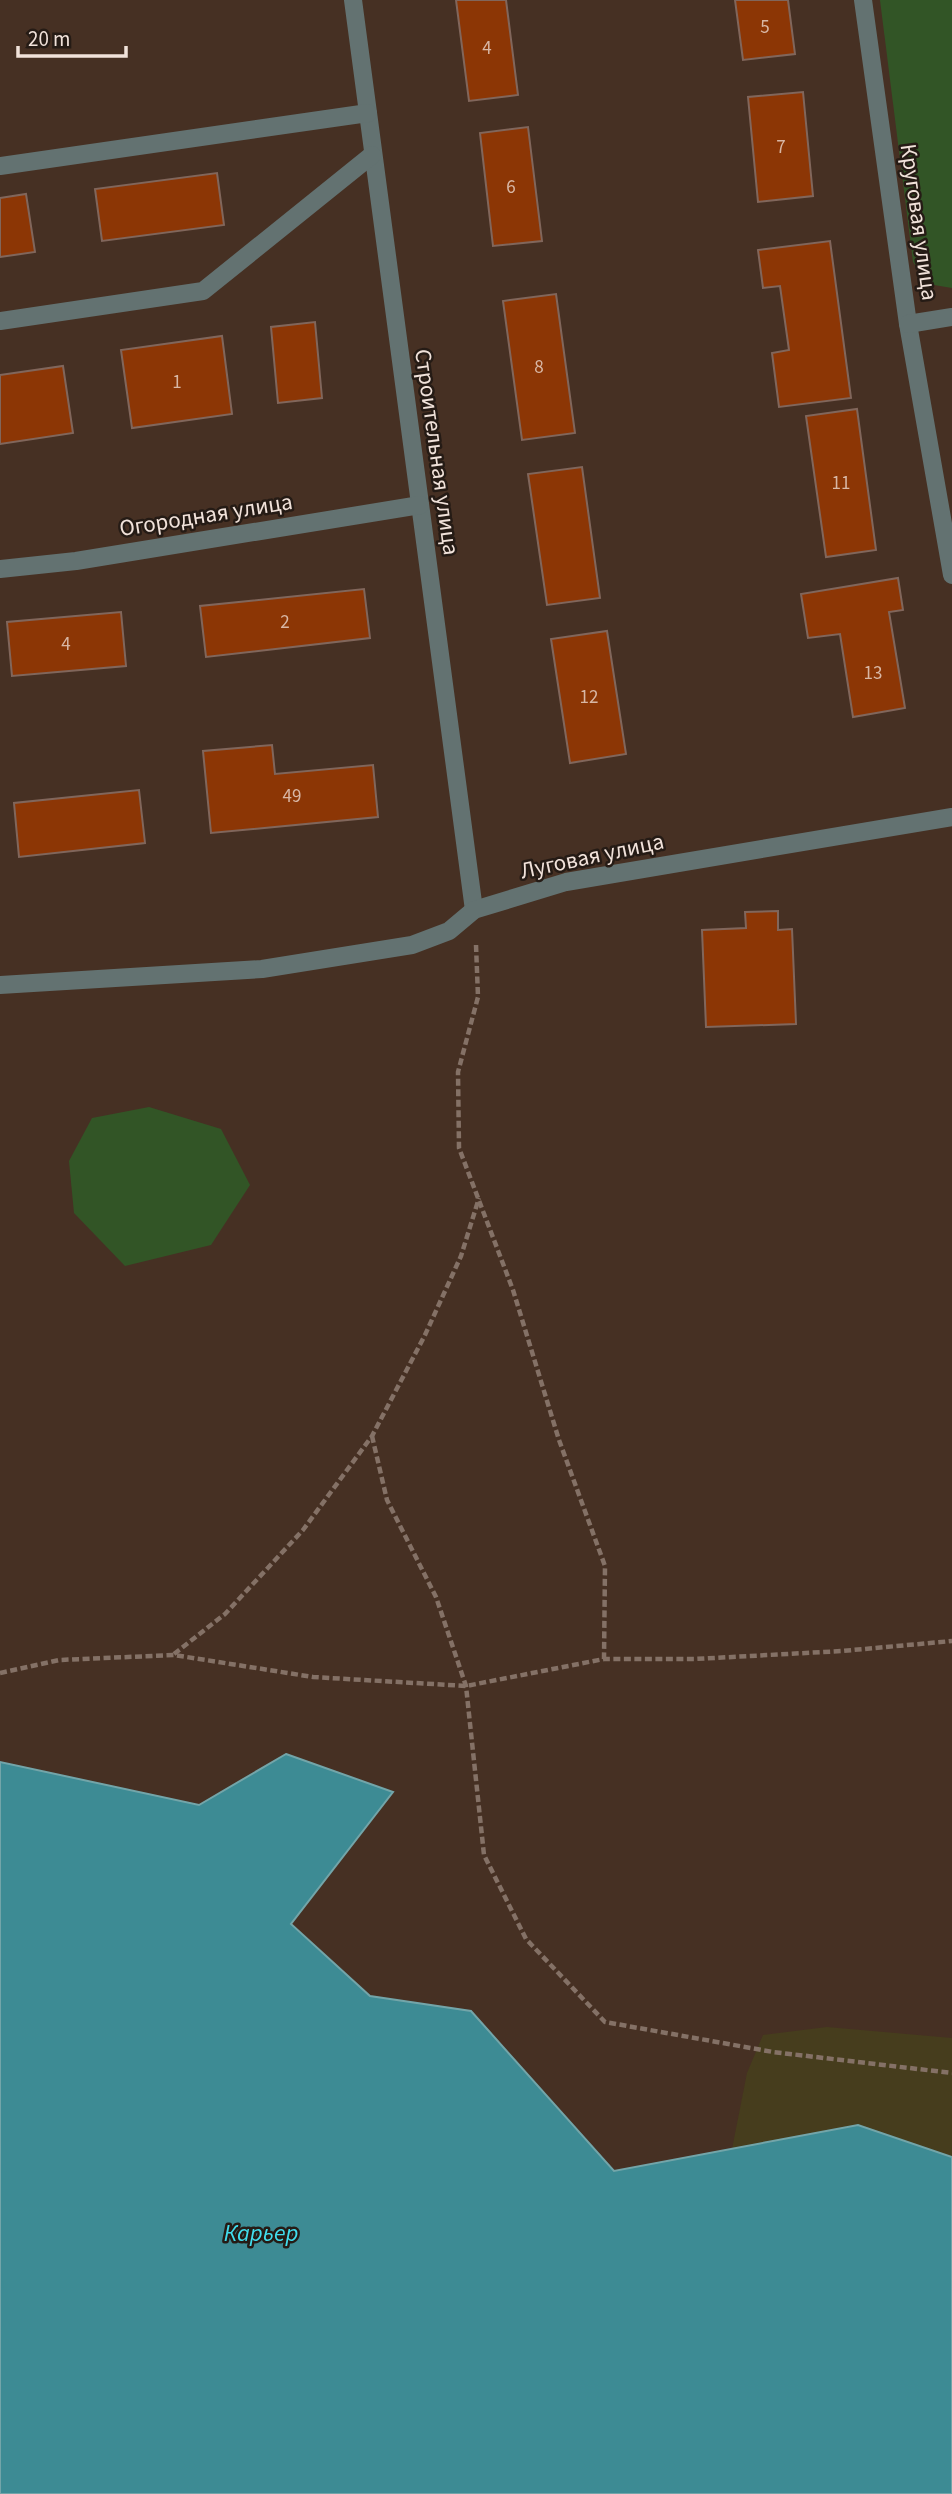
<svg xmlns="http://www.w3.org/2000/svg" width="952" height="2494" viewBox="0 0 952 2494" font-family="'Source Sans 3',sans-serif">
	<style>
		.green { fill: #325526 }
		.sand { fill: #463d1d }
		.water { fill: #3d8b94; stroke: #73a5a9; stroke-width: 2 }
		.building { fill: #8c3605; stroke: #81665b; stroke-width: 2 }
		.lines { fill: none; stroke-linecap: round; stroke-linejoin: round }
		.path { stroke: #847166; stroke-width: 4.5; stroke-dasharray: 7 3.5; stroke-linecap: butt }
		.street { stroke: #637271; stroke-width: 18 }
		.labels { text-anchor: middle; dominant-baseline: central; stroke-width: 5; stroke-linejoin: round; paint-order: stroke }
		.number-label { font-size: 19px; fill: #d8b7a5 }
		.street-label { font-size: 23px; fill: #f1e2da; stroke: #251b15 }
		.water-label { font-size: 24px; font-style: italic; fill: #41dded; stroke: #251b15 }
	</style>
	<rect width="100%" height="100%" fill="#463023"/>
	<g class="green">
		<path d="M880,0H952V288L928,284L913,262Z"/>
		<path d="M149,1107L221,1129L250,1185L211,1245L125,1266L74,1213L69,1161L92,1118Z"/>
	</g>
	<path class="sand" d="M827,2027L952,2038V2157L858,2125L732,2149L747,2073L763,2035Z"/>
	<path class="water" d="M286,1754L393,1792L291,1924L370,1996L471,2011L614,2171L858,2125L952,2157V2494H0V1762L199,1805Z"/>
	<g class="building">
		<path d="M456,0H506L518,95L469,101Z"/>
		<path d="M735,0H788L795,54L743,60Z"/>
		<path d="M803,92L813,196L758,202L748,97Z"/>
		<path d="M528,127L542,241L493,246L480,133Z"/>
		<path d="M217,173L224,225L102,241L95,189Z"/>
		<path d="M26,194L35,252L0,257V198Z"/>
		<path d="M830,241L851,398L779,407L772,353L789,350L780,286L763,288L758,250Z"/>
		<path d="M556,294L575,433L522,440L503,301Z"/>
		<path d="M315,322L322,398L278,403L271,327Z"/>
		<path d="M222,336L232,414L132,428L121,350Z"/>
		<path d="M63,366L73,433L0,444V375Z"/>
		<path d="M857,409L876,550L826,557L806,416Z"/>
		<path d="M582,467L600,598L547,605L528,474Z"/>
		<path d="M898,578L903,610L889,612L905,708L853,717L840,634L808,638L801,594Z"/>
		<path d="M364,589L370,638L206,657L200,606Z"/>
		<path d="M121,612L126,666L12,676L7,622Z"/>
		<path d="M607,631L626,754L570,763L551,639Z"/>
		<path d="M272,745L275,774L373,765L378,817L211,833L203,751Z"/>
		<path d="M139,790L145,843L19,857L14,803Z"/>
		<path d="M778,911V930L792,929L796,1024L706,1027L702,930L746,928L745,912Z"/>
	</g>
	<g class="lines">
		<g class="path">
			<path d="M476,945L478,997L458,1072L459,1148L513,1290L559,1440L605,1566L604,1659"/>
			<path d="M372,1436L387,1500L436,1597L466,1686L484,1855L526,1939L605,2022L773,2052L952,2073"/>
			<path d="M174,1654L225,1614L303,1530L372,1436L425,1335L461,1256L479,1198"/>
			<path d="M0,1673L59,1660L174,1655L313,1677L466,1686L604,1659H695L842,1651L952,1641"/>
		</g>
		<g class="street">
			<path d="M353,0L474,910"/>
			<path d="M863,0L908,324L952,575"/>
			<path d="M0,166L368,113"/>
			<path d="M0,321L203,291L372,155"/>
			<path d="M908,324L952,317"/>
			<path d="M0,569L76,561L420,505"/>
			<path d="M0,985L262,969L412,945L449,931L474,910L566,882L952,817"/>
		</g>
	</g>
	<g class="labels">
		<g class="number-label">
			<text x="765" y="27">5</text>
			<text x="487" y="48">4</text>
			<text x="781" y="147">7</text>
			<text x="511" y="187">6</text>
			<text x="539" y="367">8</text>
			<text x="177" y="382">1</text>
			<text x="841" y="483">11</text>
			<text x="285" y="622">2</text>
			<text x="66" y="644">4</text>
			<text x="873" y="673">13</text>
			<text x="589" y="697">12</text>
			<text x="292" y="796">49</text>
		</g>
		<g class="street-label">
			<text transform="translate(919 222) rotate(82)">Круговая улица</text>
			<text transform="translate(437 452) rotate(82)">Строительная улица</text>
			<text transform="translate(206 515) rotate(-9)">Огородная улица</text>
			<text transform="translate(592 856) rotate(-12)">Луговая улица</text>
		</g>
		<g class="water-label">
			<text x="261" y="2233">Карьер</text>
		</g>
	</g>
	<path d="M18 46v10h108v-10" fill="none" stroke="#f1e2da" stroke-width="3.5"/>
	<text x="28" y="46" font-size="21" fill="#f1e2da" stroke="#251b15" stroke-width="5" paint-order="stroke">20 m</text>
</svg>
